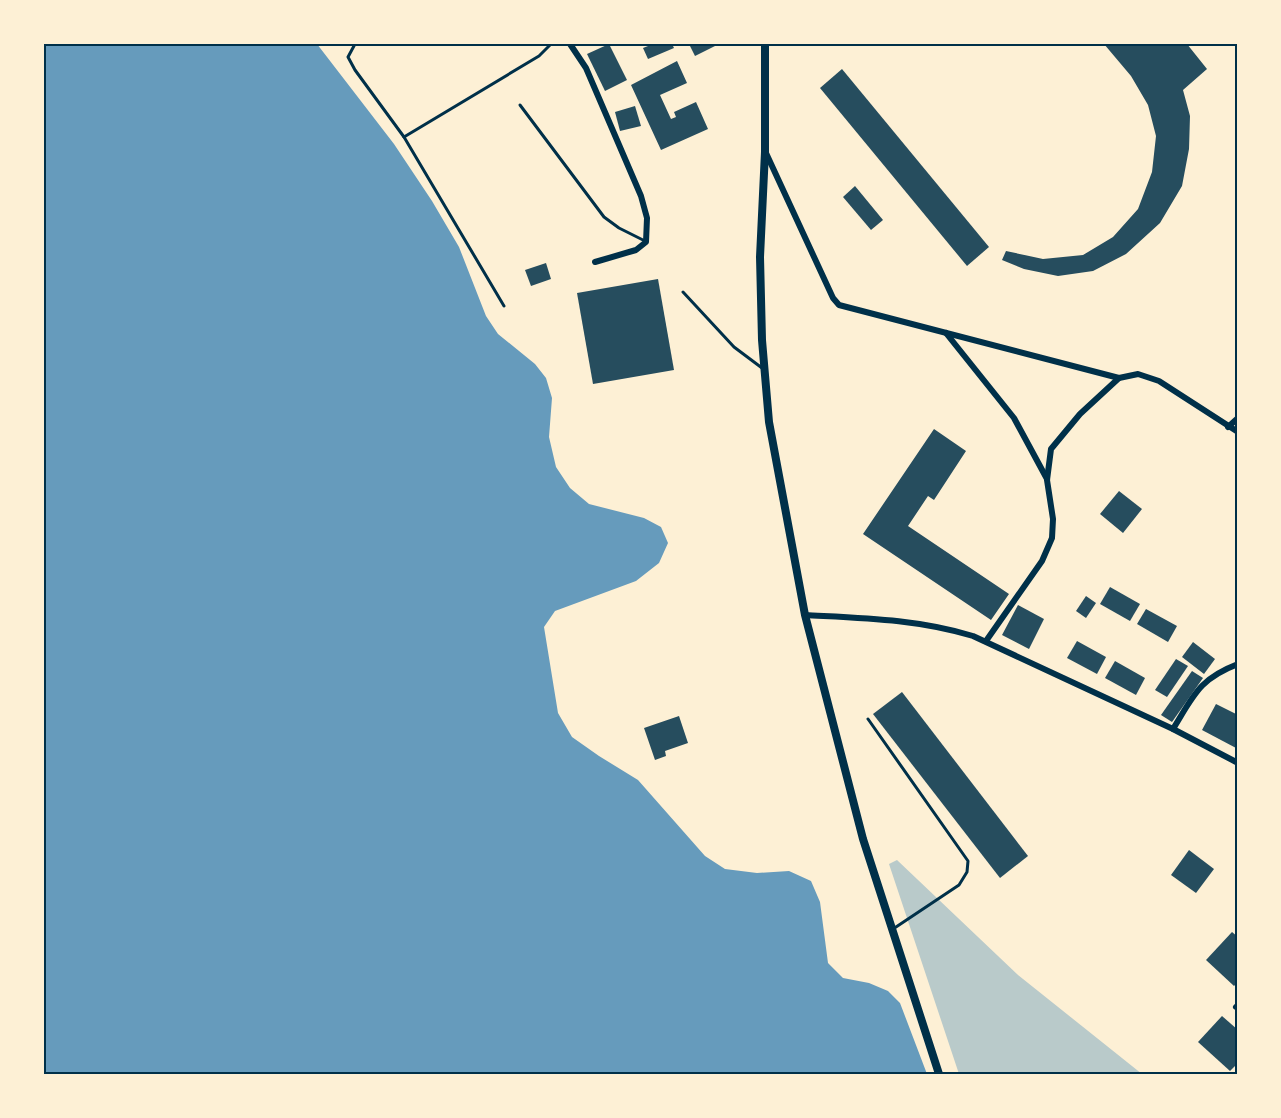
<svg xmlns="http://www.w3.org/2000/svg" width="1281" height="1118" viewBox="0 0 1281 1118" font-family="'PT Sans',sans-serif">
	<style>
		.green { fill: #b9caca }
		.water { fill: #669bbc }
		.building { fill: #264d5e }
		.lines { fill: none; stroke-linecap: round; stroke-linejoin: round }
		.service { stroke: #003049; stroke-width: 3 }
		.minor { stroke: #003049; stroke-width: 6 }
		.tertiary { stroke: #003049; stroke-width: 8 }
		.neatline { fill: none; stroke: #003049; stroke-width: 2 }
	</style>
	<rect width="100%" height="100%" fill="#fdf0d5"/>
	<path class="green" d="M897,860L1018,975L1142,1074H959L889,864Z"/>
	<path class="water" d="M44,44H317L394,144L432,201L459,247L486,316L498,334L535,364L546,378L552,398L549,437L556,467L570,488L589,504L644,518L661,527L668,543L659,563L636,581L555,611L544,627L558,713L572,737L599,756L638,780L705,856L725,869L757,873L789,871L811,881L820,902L828,963L843,978L869,983L888,991L900,1003L927,1074H44Z"/>
	<g class="building">
		<path d="M609,44L627,80L605,91L587,54Z"/>
		<path d="M653,44H672L674,48L648,59L643,48Z"/>
		<path d="M689,44H714L715,46L695,56Z"/>
		<path d="M1104,44H1187L1207,69L1183,90L1190,116L1189,149L1182,186L1160,223L1126,254L1093,271L1058,276L1024,269L1002,260L1006,251L1043,259L1083,255L1113,237L1138,209L1152,172L1156,136L1148,105L1131,76Z"/>
		<path d="M677,61L687,83L660,95L671,119L676,117L674,112L696,102L708,129L661,150L631,85Z"/>
		<path d="M842,69L989,247L967,266L820,88Z"/>
		<path d="M635,106L641,126L620,131L615,112Z"/>
		<path d="M855,186L883,220L871,230L843,197Z"/>
		<path d="M546,263L551,279L531,286L525,270Z"/>
		<path d="M658,279L674,370L593,384L577,293Z"/>
		<path d="M934,429L966,451L934,500L928,496L908,526L1009,594L991,620L863,534Z"/>
		<path d="M1119,491L1142,509L1123,533L1100,514Z"/>
		<path d="M1110,587L1140,604L1130,621L1100,604Z"/>
		<path d="M1086,596L1096,603L1086,618L1076,611Z"/>
		<path d="M1018,605L1044,619L1029,649L1002,635Z"/>
		<path d="M1146,609L1177,626L1168,642L1137,624Z"/>
		<path d="M1077,641L1106,657L1097,674L1067,658Z"/>
		<path d="M1193,642L1215,659L1204,674L1182,657Z"/>
		<path d="M1176,659L1188,666L1167,697L1155,690Z"/>
		<path d="M1115,661L1145,678L1136,695L1105,678Z"/>
		<path d="M1192,671L1203,678L1172,722L1161,715Z"/>
		<path d="M902,692L1028,856L1000,878L873,714Z"/>
		<path d="M1216,704L1238,715V745L1236,748L1202,730Z"/>
		<path d="M679,716L688,743L665,751L666,756L655,760L644,728Z"/>
		<path d="M1189,850L1214,869L1196,893L1171,875Z"/>
		<path d="M1232,932L1238,937V982L1234,986L1206,960Z"/>
		<path d="M1222,1016L1238,1030V1063L1230,1071L1198,1042Z"/>
	</g>
	<g class="lines">
		<g class="service">
			<path d="M355,44L348,57L355,70L404,137L504,306"/>
			<path d="M520,105L604,217L619,228L645,241"/>
			<path d="M404,137L539,56L551,44"/>
			<path d="M683,292L734,347L762,368"/>
			<path d="M868,719L968,861L967,872L959,885L893,929"/>
		</g>
		<g class="minor">
			<path d="M570,44L586,68L641,196L647,218L646,242L636,250L595,262"/>
			<path d="M766,153L833,298L839,305L1119,378"/>
			<path d="M946,333L1014,418L1047,479"/>
			<path d="M1228,427L1238,418"/>
			<path d="M805,615C862,618 918,619 973,636L1173,729L1238,763"/>
			<path d="M986,641L1042,561L1052,538L1053,519L1047,480L1051,449L1080,414L1119,378L1138,374L1159,381L1238,432"/>
			<path d="M1173,729C1194,695 1199,679 1238,664"/>
			<path d="M1236,1007L1238,1005"/>
		</g>
		<path class="tertiary" d="M765,44V152L760,257L762,340L769,422L805,615L863,839L939,1074"/>
	</g>
	<rect width="1281" height="1118" fill="none" stroke="#fdf0d5" stroke-width="90"/>
	<rect x="45" y="45" width="1191" height="1028" class="neatline"/>
</svg>
